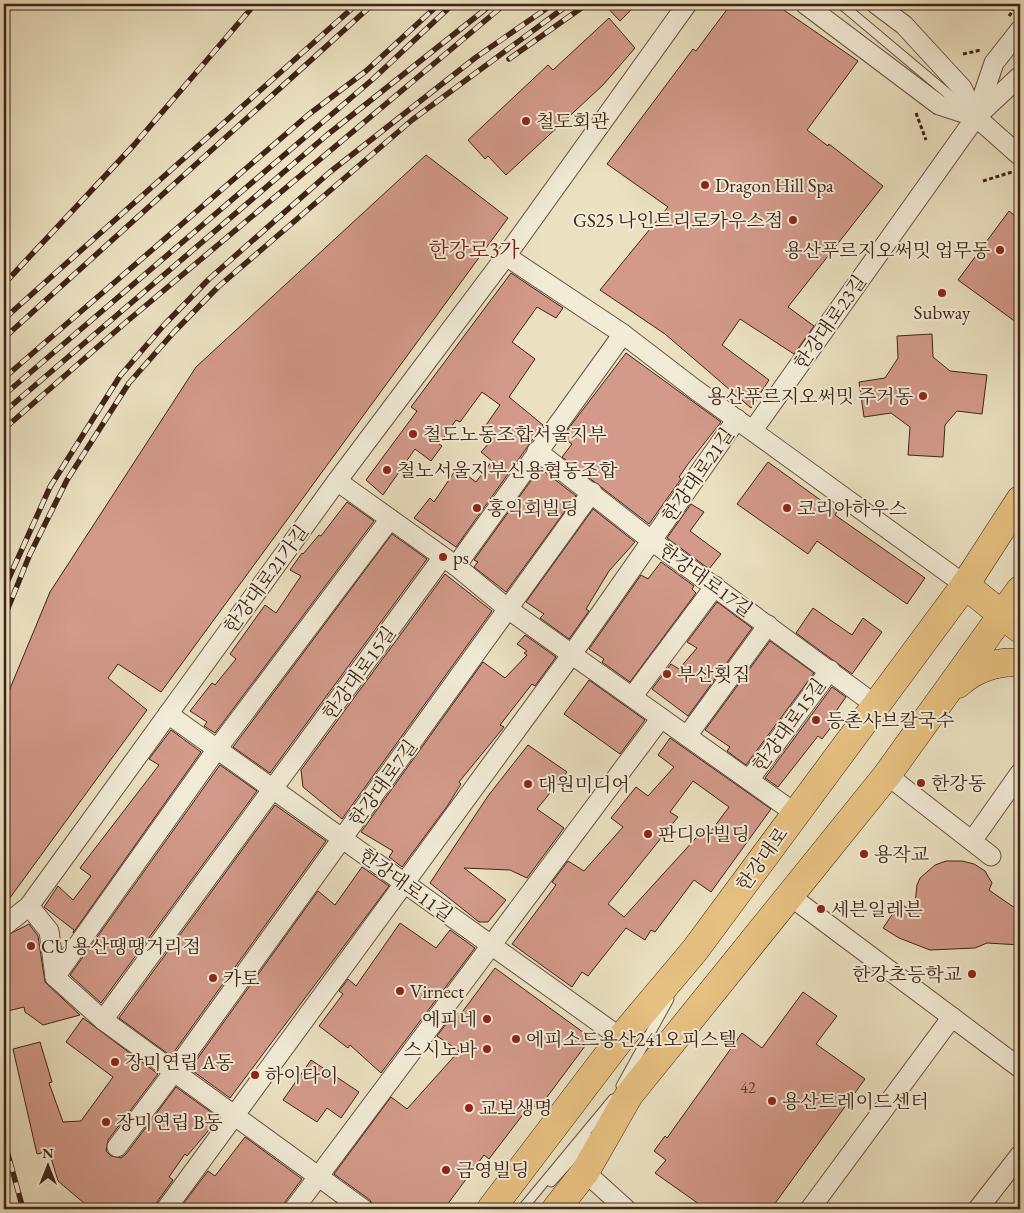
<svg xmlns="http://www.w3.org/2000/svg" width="1024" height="1213" viewBox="0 0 1024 1213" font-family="'EB Garamond','Noto Serif KR',serif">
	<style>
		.building { fill: #d3998a; stroke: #3f2317; fill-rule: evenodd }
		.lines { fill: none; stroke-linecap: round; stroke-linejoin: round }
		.lane-casing { stroke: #6a5242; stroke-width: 11 }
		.street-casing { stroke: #6a5242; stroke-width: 21 }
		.primary-casing { stroke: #3f2317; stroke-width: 29 }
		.path { stroke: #3f2317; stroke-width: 3; stroke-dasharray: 4 2.5; stroke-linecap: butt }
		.lane { stroke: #f2ecd7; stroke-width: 9 }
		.street { stroke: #f2ecd7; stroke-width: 19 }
		.primary { stroke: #e6c080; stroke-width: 28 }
		.rail-casing { stroke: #3f2317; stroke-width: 5.5 }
		.rail { stroke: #f2ecd7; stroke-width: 4; stroke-dasharray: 11; stroke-linecap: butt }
		.poi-dot { fill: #8f2418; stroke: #f2ecd7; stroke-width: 2 }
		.labels { text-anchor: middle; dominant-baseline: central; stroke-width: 4; stroke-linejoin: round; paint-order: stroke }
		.number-label { font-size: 16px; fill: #644034 }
		.poi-label { font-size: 19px; fill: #3f2317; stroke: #f2ecd7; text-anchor: start }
		.street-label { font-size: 19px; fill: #3f2317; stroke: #f2ecd7 }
		.quarter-label { font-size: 21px; fill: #7a1f14; stroke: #f2ecd7 }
	</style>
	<rect width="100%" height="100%" fill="#ebe1c1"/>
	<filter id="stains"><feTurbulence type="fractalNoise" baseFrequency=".004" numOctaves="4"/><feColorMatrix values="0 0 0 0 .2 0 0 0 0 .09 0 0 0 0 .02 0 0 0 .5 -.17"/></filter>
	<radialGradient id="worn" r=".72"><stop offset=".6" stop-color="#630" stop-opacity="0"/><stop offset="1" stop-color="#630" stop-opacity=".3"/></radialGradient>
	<g class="building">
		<path d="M604,4H637L620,21Z"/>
		<path d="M731,4H775L858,61L807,130L828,146L829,144L883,186L788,307L814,326L794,354L740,319L722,345L769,380L751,408L665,334L600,290L668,207L607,164L693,49L696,51Z"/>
		<path d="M609,18L635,48L603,85L506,175L488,156L485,159L468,140L548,65L553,70Z"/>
		<path d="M426,155L508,218L161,692L118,664L108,678L147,710L4,906V703L50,592L196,367Z"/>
		<path d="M1009,211L1020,220V325L958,280Z"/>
		<path d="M511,273L563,308L556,318L537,307L512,342L535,359L509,397L543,425L456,547L414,518L430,498L434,502L457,468L476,482L492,461L481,452L490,442L479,435L500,405L482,392L460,422L456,420L439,444L442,446L431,461L415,449L383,495L366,480L417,411L411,407Z"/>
		<path d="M932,334L933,357L950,371L987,375L982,414L957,411L945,425L943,457L908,455L910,427L891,413L864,417L859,382L885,378L898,358L897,336Z"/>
		<path d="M626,353L721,422L688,464L679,477L681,479L649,524L562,457L572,444L562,437Z"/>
		<path d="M768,462L837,512L835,515L925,578L907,604L817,541L808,554L737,504Z"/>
		<path d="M540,468L576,496L506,592L474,567L478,562L474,560Z"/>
		<path d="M347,502L374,521L215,733L204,726L207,722L190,711L212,683L215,685L236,659L230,654L265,605L276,613L301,576L290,570L302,553L303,554L319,535L321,536Z"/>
		<path d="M691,504L704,512L690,531L721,554L709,569L667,538Z"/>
		<path d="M593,509L635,542L609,571L586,609L589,611L569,639L540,618L544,614L526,602Z"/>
		<path d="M392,534L427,559L270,773L233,747Z"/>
		<path d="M661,562L694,586L692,589L696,593L630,682L602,662L604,659L589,649L641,575L648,579Z"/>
		<path d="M445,574L492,611L342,819L303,787L301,770Z"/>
		<path d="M717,602L752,628L688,716L652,689L671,664L679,669L697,648L687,642Z"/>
		<path d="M813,608L852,635L863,618L882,632L852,674L796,633Z"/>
		<path d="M525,635L556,657L535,686L532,684L500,725L504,727L459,782L461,784L448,805L402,867L389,857L393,851L361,832L483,662L505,678L527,655L524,653L527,651L517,644Z"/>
		<path d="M770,641L814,673L746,765L727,751L730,747L705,730Z"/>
		<path d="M589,680L645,720L620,754L564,714Z"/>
		<path d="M832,687L846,697L834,714L838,718L822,739L818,736L778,787L765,778Z"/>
		<path d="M171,730L201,752L73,933L74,930L44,907L58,886L73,900L91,876L80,868L159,765L149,759Z"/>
		<path d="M670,738L771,809L711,892L694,880L655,932L651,930L645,940L626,928L588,976L582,972L572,987L512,944L556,885L552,882L568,861L584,871L623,827L611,818L636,787L648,796L674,767L658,755ZM693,781L729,807L711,831L705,828L624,917L608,904L678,817L670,812Z"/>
		<path d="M528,745L567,772L537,809L564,828L527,878L510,870L464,868L506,900L488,922H479L430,883L488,796Z"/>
		<path d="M220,765L257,791L101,1003L70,975Z"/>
		<path d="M275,805L326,841L171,1056L119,1018Z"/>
		<path d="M946,861H962L974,864L985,871L992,883L989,890L1012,906L1020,908V945L987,943L975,948L930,950L899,938L883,928L900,903L914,913L917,885L920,878L935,865Z"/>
		<path d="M362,867L389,886L230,1098L190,1069L318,891L335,905Z"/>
		<path d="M400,923L436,948L450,930L475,948L381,1073L350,1045L348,1048L319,1026L343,994L339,991L348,979L356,986Z"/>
		<path d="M29,924L38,936L45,982L80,1015L43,1025L25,1012L24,1007L4,1012V937Z"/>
		<path d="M495,968L591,1038L538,1109L531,1104L489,1159L484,1155L444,1209H374L370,1200L334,1174L391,1097L407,1109L459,1051L437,1036L455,1012L460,1015Z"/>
		<path d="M803,992L837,1016L816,1044L865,1079L771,1209H706L655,1173L666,1160L654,1151L665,1136L667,1138L742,1033L762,1048Z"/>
		<path d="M83,1018L158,1074L108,1140L106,1151L111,1156L121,1158L126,1154L176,1087L219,1118L187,1156L185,1154L169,1177L173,1180L157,1202L155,1209H91L58,1181L49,1151L37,1154L13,1049L40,1042L52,1082L49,1083L63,1122L81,1121L113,1077L66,1042Z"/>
		<path d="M311,1060L359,1092L341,1118L327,1108L317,1122L283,1100Z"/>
		<path d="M245,1137L302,1179L285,1202L283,1209H193L183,1204L208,1171L215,1176Z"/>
	</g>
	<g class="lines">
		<defs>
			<g id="lane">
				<path d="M841,4L966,109"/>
				<path d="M621,1086L669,999"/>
				<path d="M551,1182L591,1138"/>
				<path d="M522,1209L613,1099"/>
			</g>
			<g id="street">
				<path d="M805,4L939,105L976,117"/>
				<path d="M876,4L904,25L962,88L976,117L1020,156"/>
				<path d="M976,116L994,63L1020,30"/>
				<path d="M506,256L623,334L696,390L965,585"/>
				<path d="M753,430L976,117L1020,76"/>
				<path d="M537,451L652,541L877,706"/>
				<path d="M337,481L456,566L508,609L795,813"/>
				<path d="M456,566L623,334"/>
				<path d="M632,697L715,586"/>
				<path d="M168,714L621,1038"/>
				<path d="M687,736L768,625"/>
				<path d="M887,775L991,856"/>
				<path d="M749,780L830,670"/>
				<path d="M972,841L1020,773"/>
				<path d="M790,896L1020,1068"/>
				<path d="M29,906L49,931L55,977L103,1020L363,1209"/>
				<path d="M4,926L29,906L337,481L506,256L687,4"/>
				<path d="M55,977L217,749L390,519"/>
				<path d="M103,1020L443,557"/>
				<path d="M117,1147L173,1073L592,492"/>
				<path d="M585,1172L626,1209"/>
				<path d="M166,1209L572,654L737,419"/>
				<path d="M294,1209L661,718"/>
				<path d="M810,1209L952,1017"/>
				<path d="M978,1209L1020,1155"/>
			</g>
			<g id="primary">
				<path d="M965,585L1020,629"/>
				<path d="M958,684C974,669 998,660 1020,663"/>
				<path d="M491,1209L621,1038L695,950L965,585L1020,500"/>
				<path d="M556,1209L585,1172L629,1095L887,775L1020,590"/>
			</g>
		</defs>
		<use href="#lane" class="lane-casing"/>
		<use href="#street" class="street-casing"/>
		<use href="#primary" class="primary-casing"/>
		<g class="path">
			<path d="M1009,16L1018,4"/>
			<path d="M963,54L981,50"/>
			<path d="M916,113L926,140"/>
			<path d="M983,181L1012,172"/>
		</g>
		<use href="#lane" class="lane"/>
		<use href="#street" class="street"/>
		<use href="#primary" class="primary"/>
		<defs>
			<g id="rail">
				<path d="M509,59L587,4"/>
				<path d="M4,284L134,145L255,4"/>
				<path d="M4,319L357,4"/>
				<path d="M4,338L373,4"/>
				<path d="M4,378L308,115L366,71L439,4"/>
				<path d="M4,395L373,79L453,4"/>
				<path d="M4,412L327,135L492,4"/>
				<path d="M4,429L125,323L505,4"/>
				<path d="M4,589L50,487L120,376L164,325L209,279L330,172L475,58L553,4"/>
				<path d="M4,618L30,554L67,480L129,383L174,332L218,287L412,120L569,4"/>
				<path d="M4,1140L23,1209"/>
				<path d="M4,1196L7,1209"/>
			</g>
		</defs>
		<use href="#rail" class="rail-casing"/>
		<use href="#rail" class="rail"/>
	</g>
	<g class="poi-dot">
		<circle cx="526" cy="121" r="5"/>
		<circle cx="705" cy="185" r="5"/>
		<circle cx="793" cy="220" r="5"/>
		<circle cx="1000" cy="250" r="5"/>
		<circle cx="942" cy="293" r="5"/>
		<circle cx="923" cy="396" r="5"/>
		<circle cx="413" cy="434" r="5"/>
		<circle cx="387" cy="470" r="5"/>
		<circle cx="477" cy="508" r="5"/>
		<circle cx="787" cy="508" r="5"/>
		<circle cx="443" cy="557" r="5"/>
		<circle cx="667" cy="674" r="5"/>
		<circle cx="816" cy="720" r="5"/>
		<circle cx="921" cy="783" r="5"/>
		<circle cx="528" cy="784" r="5"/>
		<circle cx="648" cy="834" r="5"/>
		<circle cx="864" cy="854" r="5"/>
		<circle cx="821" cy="909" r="5"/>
		<circle cx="31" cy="946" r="5"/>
		<circle cx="972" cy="974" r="5"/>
		<circle cx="213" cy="978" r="5"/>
		<circle cx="400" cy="991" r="5"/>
		<circle cx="487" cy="1019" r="5"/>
		<circle cx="516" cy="1039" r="5"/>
		<circle cx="487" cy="1049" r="5"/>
		<circle cx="115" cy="1062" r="5"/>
		<circle cx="255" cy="1075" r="5"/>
		<circle cx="772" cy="1101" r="5"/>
		<circle cx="469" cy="1108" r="5"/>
		<circle cx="106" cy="1122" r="5"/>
		<circle cx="446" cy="1170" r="5"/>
	</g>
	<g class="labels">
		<g class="number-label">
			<text x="748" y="1087">42</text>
		</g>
		<g class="poi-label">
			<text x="536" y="121">철도회관</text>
			<text x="715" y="185">Dragon Hill Spa</text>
			<text x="783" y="220" text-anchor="end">GS25 나인트리로카우스점</text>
			<text x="990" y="250" text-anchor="end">용산푸르지오써밋 업무동</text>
			<text x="942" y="312" text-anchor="middle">Subway</text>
			<text x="913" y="396" text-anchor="end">용산푸르지오써밋 주거동</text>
			<text x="423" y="434">철도노동조합서울지부</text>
			<text x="397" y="470">철노서울지부신용협동조합</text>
			<text x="487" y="508">홍익회빌딩</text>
			<text x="797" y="508">코리아하우스</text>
			<text x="453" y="557">ps</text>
			<text x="677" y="674">부산횟집</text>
			<text x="826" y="720">등촌샤브칼국수</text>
			<text x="931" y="783">한강동</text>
			<text x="538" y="784">대원미디어</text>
			<text x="658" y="834">판디아빌딩</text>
			<text x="874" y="854">용작교</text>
			<text x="831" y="909">세븐일레븐</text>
			<text x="41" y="946">CU 용산땡땡거리점</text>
			<text x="962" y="974" text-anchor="end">한강초등학교</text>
			<text x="223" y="978">카토</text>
			<text x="410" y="991">Virnect</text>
			<text x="477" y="1019" text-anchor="end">에피네</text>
			<text x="526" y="1039">에피소드용산241오피스텔</text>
			<text x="477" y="1049" text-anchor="end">스시노바</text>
			<text x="125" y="1062">장미연립 A동</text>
			<text x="265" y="1075">하이타이</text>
			<text x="782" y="1101">용산트레이드센터</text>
			<text x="479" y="1108">교보생명</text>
			<text x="116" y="1122">장미연립 B동</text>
			<text x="456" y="1170">금영빌딩</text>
		</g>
		<g class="street-label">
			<text transform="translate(830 322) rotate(-55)">한강대로23길</text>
			<text transform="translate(698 475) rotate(-55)">한강대로21길</text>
			<text transform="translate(266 579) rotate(-54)">한강대로21가길</text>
			<text transform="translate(706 580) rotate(36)">한강대로17길</text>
			<text transform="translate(359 673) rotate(-54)">한강대로15길</text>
			<text transform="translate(789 725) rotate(-54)">한강대로15길</text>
			<text transform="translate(383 783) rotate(-54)">한강대로7길</text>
			<text transform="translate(762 859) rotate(-54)">한강대로</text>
			<text transform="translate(406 885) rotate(36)">한강대로11길</text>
		</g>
		<g class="quarter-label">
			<text x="474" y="249">한강로3가</text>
		</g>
	</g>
	<rect width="1024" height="1213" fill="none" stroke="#ebe1c1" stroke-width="20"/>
	<rect x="5" y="5" width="1014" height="1203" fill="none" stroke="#3f2317" stroke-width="2.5"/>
	<rect x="10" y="10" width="1004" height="1193" fill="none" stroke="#3f2317"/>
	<g transform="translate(48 1166)" stroke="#f2ecd7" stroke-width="4" paint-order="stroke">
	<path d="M0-4L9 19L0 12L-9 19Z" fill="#3f2317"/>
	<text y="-8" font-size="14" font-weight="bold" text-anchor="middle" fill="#3f2317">N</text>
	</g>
	<rect width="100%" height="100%" filter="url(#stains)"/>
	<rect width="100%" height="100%" fill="url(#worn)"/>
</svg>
